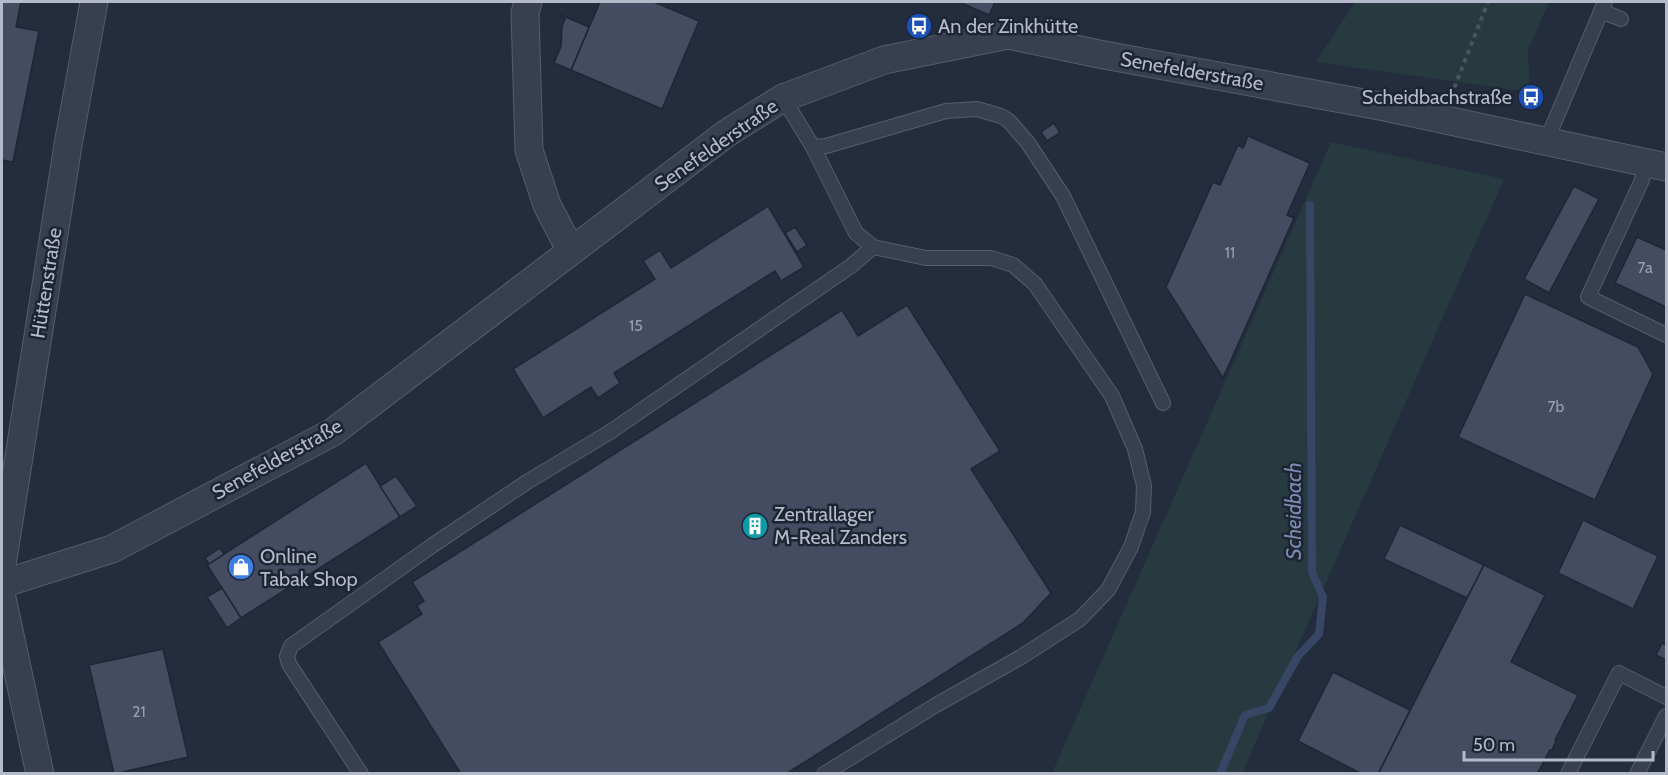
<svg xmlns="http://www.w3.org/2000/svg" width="1668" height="775" viewBox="0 0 1668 775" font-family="Cabin,sans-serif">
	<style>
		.grass { fill: #263a3f }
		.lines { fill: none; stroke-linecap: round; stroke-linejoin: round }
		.stream { stroke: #384665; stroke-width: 8 }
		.building { fill: #434c60; stroke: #1f2635; stroke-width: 1.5 }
		.service-casing { stroke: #565d6c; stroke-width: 16 }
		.minor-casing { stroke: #565d6c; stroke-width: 29 }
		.path { stroke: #44575c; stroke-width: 4; stroke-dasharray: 4.5 4.5; stroke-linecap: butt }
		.service { stroke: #383f4e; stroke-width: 14 }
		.minor { stroke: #383f4e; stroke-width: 27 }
		.labels { text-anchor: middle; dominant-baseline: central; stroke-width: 5; stroke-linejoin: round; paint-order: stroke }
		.number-label { font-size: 16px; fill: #989eaf }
		.poi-label { font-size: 20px; fill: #b4bac9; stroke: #1d2433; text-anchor: start }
		.street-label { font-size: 20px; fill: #b4bac9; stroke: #1d2433 }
		.water-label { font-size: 21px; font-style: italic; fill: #7c8db1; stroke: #1d2433 }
	</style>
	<rect width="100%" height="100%" fill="#242d3e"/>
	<g class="grass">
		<path d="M1355,2H1549L1528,50L1530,92L1316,62Z"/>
		<path d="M1331,142L1504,179L1242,773H1052Z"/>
	</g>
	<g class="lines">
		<path class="stream" d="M1220,774L1245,715L1269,708L1298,656L1319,634L1323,597L1312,572L1310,205"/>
	</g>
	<g class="building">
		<path d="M2,2H21L16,27L39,31L13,162L2,160Z"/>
		<path d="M600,2H654L699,21L662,109L571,70Z"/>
		<path d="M959,2H995L989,15Z"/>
		<path d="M561,15L589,27L571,70L554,63L561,46L562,26L565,19L560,16Z"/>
		<path d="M1054,123L1060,133L1047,141L1041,132Z"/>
		<path d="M1248,136L1310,163L1287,215L1294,218L1223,378L1166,287L1213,182L1220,185L1238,145L1243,148Z"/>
		<path d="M1574,186L1599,199L1549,293L1524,279Z"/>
		<path d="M768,206L804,267L781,281L775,271L614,373L620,383L598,398L591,387L543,418L513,369L655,279L643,261L660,250L671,268Z"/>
		<path d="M795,227L807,245L797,252L785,233Z"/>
		<path d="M1637,237L1666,250V307L1615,283Z"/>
		<path d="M1525,294L1638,347L1653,374L1595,500L1458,437Z"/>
		<path d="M907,305L1000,451L971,469L1051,593L1023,623L786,774H461L378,642L422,614L417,606L424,601L412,582L842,310L858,336Z"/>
		<path d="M366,463L400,517L241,618L207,565Z"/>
		<path d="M396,476L417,506L400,517L380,486Z"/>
		<path d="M1583,520L1658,556L1633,609L1558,573Z"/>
		<path d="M1400,525L1484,565L1467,598L1384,559Z"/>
		<path d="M220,548L224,554L209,564L205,558Z"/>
		<path d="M1484,565L1545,595L1511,662L1578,695L1555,740L1556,741L1552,750H1550L1537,774H1378Z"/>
		<path d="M222,588L241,618L227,628L207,597Z"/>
		<path d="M1662,643L1666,645V660L1656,655Z"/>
		<path d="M163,649L188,757L114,774L89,665Z"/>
		<path d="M1333,672L1410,710L1378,774H1362L1298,741Z"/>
	</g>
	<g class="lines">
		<defs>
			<g id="service">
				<path d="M1601,11L1621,19"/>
				<path d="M783,98L813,147L826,146L946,111L977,109L1001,116L1009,121L1028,143L1063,196L1163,403"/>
				<path d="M1546,142L1605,2"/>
				<path d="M813,147L856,233L873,247L926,258H991L1013,265L1035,284L1112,396L1135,449L1144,486L1143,512L1131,547L1108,590L1080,619L1021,657L936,705L824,774"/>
				<path d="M1645,162L1642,180L1588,297L1666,335"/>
				<path d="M361,774L289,664L287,656L291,646L433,545L527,482L610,432L851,266L873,247"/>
				<path d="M1568,774L1619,673L1666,697"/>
				<path d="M1637,774L1666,716"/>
			</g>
			<g id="minor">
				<path d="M528,2L525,13L529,150L547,205L571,251"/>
				<path d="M2,565L68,145L94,2"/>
				<path d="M2,584L112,549L333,432L727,133L783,98L884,60L1008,35L1099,54L1385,107L1666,167"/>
				<path d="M2,598L40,774"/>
			</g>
		</defs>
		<use href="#service" class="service-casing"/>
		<use href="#minor" class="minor-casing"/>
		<path class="path" d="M1451,96L1488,2"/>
		<use href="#service" class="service"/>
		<use href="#minor" class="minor"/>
	</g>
	<defs>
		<symbol id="bus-disc" viewBox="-11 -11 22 22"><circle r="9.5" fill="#1a4fb4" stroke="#1d2433"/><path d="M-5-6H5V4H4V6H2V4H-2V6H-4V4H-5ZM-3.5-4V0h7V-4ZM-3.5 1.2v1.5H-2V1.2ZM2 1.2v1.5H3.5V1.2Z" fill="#fff"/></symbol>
		<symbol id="building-disc" viewBox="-11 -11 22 22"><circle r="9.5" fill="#0f9aa8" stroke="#1d2433"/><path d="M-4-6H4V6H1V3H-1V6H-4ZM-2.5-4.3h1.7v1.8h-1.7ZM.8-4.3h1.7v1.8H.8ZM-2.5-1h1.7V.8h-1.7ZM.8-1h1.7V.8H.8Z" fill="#fff"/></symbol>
		<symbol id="shop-disc" viewBox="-11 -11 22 22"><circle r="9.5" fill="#3f7fe0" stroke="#1d2433"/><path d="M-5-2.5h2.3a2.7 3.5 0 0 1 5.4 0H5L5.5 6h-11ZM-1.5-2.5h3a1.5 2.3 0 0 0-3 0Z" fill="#fff"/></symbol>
	</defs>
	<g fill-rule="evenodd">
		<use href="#bus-disc" x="904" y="11" width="30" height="30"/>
		<use href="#bus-disc" x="1516" y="82" width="30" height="30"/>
		<use href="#building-disc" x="740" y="511" width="30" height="30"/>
		<use href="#shop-disc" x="226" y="552" width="30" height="30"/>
	</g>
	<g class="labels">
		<g class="number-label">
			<text x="1230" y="252">11</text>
			<text x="1645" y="267">7a</text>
			<text x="636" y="325">15</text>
			<text x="1556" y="406">7b</text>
			<text x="139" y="711">21</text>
		</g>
		<g class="poi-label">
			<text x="938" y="26">An der Zinkhütte</text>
			<text x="1512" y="97" text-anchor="end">Scheidbachstraße</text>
			<text x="774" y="514">Zentrallager<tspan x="774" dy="23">M-Real Zanders</tspan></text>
			<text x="260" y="556">Online<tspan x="260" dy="23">Tabak Shop</tspan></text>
		</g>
		<g class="street-label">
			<text transform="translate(1192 71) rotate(10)">Senefelderstraße</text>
			<text transform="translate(716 145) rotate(-35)">Senefelderstraße</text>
			<text transform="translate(46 283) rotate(-81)">Hüttenstraße</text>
			<text transform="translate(277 459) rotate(-29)">Senefelderstraße</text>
		</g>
		<g class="water-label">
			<text transform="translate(1293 511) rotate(-90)">Scheidbach</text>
		</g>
	</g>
	<rect width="1668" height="775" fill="none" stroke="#b4bac9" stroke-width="6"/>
	<path d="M1464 751v9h189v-9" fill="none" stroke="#b4bac9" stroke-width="3"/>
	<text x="1473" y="751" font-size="18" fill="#b4bac9" stroke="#1d2433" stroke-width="4.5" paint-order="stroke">50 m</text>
</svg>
